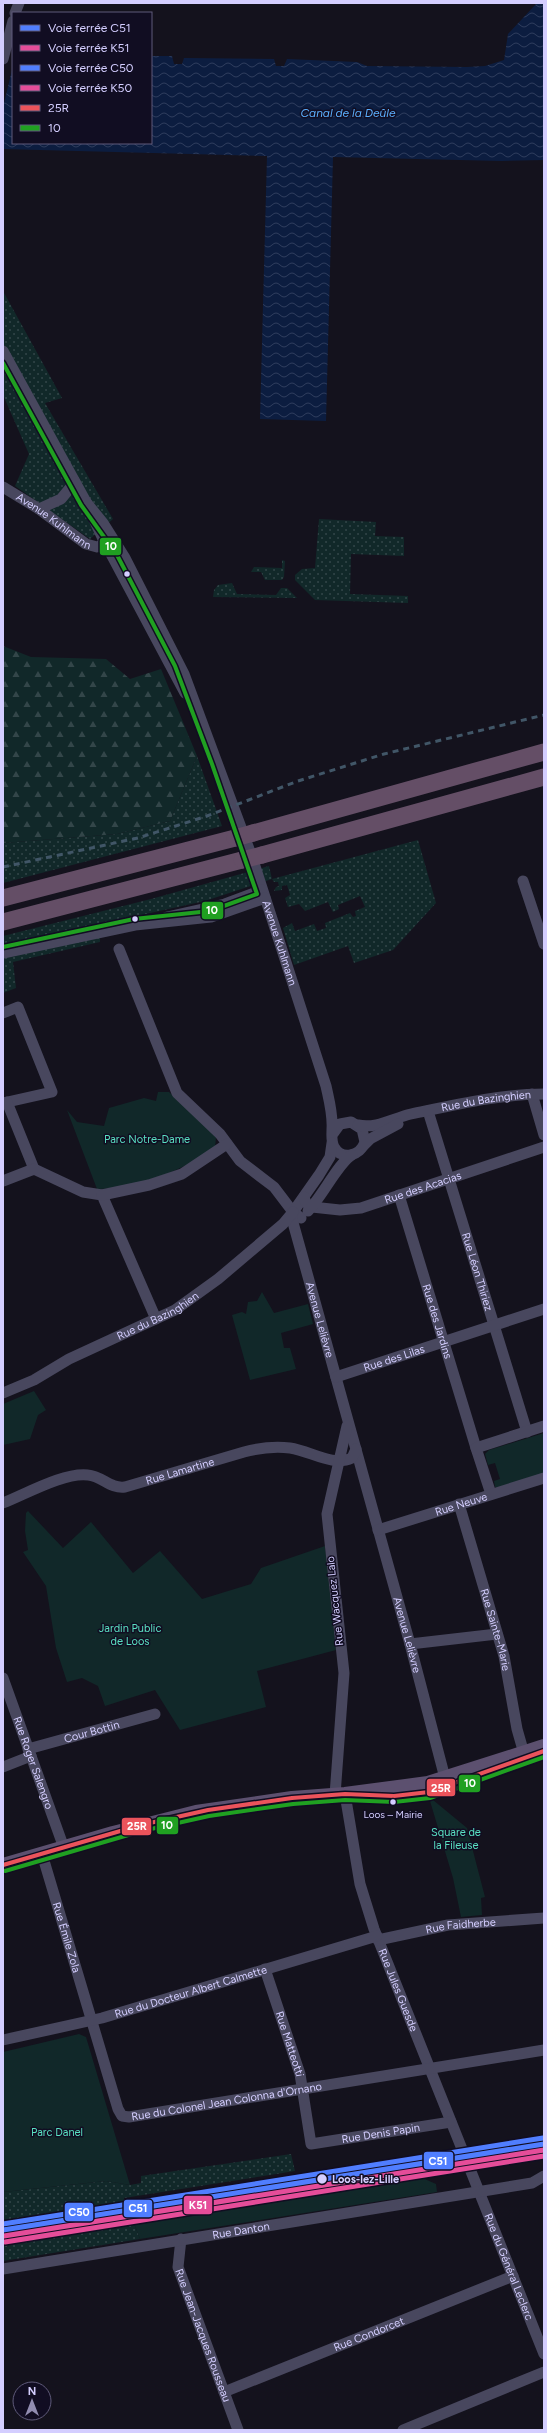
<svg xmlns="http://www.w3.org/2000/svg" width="547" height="2433" viewBox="0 0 547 2433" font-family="Figtree,sans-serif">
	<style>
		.grass { fill: url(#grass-dots) }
		.forest { fill: url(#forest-firs) }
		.park { fill: #112829 }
		.water { fill: url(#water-waves) }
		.pier { fill: #14121d }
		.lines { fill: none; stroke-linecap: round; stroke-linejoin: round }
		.minor { stroke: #48475e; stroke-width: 11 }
		.major { stroke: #5c506f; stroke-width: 14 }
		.highway { stroke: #644e66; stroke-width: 17 }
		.rail { stroke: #415667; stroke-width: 3; stroke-dasharray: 6 5; stroke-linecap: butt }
		.highway-bridge { stroke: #644e66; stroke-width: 17 }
		.bus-1-casing { stroke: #110d22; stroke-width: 7 }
		.bus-2-casing { stroke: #110d22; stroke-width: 7 }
		.bus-1 { stroke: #eb535b; stroke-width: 4 }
		.bus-2 { stroke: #20a021; stroke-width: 4 }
		.rail-1-casing { stroke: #110d22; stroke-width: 8 }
		.rail-2-casing { stroke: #110d22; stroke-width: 8 }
		.rail-3-casing { stroke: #110d22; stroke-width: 8 }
		.rail-4-casing { stroke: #110d22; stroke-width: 8 }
		.rail-1 { stroke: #507eff; stroke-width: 5 }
		.rail-2 { stroke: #e54d99; stroke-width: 5 }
		.rail-3 { stroke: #507eff; stroke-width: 5 }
		.rail-4 { stroke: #e54d99; stroke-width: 5 }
		.bus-dot { fill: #d4ceff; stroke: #110d22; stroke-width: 1.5 }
		.labels { text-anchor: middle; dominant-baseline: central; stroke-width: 3; stroke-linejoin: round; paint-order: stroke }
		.bus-label { font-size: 10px; fill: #d4ceff; stroke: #110d22 }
		.street-label { font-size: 11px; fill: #d4ceff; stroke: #110d22 }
		.park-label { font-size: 11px; fill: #59e0c1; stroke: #110d22 }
		.stop-label { font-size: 11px; font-weight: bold; fill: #d4ceff; stroke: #110d22; text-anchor: start }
		.water-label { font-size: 12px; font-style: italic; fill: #5cb0ff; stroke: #110d22 }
		.line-badge { stroke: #110d22; stroke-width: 1.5 }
		.badge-label { font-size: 11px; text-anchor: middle; font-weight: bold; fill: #fff }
	</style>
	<defs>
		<pattern id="grass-dots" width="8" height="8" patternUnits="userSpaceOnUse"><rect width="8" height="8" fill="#112829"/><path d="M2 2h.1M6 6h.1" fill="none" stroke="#334649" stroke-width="1.8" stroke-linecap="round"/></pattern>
		<pattern id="forest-firs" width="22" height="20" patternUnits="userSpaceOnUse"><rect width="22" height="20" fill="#112829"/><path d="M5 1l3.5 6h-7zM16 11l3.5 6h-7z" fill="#334649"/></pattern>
		<pattern id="water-waves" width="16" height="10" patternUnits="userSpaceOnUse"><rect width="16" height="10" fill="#0c1d40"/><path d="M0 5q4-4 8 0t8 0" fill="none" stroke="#2e3d5d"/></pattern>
	</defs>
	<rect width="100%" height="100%" fill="#14121d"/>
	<g class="grass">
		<path d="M3,291L62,398L45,403L113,519L90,539L15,486L29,454L3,395Z"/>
		<path d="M319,519L376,522L375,536L404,537V556L351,554L350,594L408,596V603L315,600L295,580V575L302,569L315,568Z"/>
		<path d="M282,560L285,561L284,577L282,580H265L261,572H251L254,567L282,568Z"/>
		<path d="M232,583L237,594L276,595L281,588H287L297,598L213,597L214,590L218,585Z"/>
		<path d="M197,756L222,826L3,883V843L117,834L170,821Z"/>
		<path d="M418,840L436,903L393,950L354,963L348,946L294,965L283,928L292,923L295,931L314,924L317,931L326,928L325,923L350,913L353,917L356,916L355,911L365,907L360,896L338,905L339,909L333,912L328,902L305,911L299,904L288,907L285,898L290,895L287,885L282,886V890L274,891L276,887L279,886L278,882H274L272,879L205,901L100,924V942L13,962L16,988L3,993V936L151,899L269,866L272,879Z"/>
		<path d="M291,2154L295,2171L124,2198V2204L3,2220V2192L106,2181L130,2185L141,2183V2176Z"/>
		<path d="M132,2218L140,2239L3,2261V2237Z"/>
	</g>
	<path class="forest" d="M3,646L31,657L106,659L130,679L161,669L197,756L170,821L117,834L3,843Z"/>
	<g class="park">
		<path d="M158,1092H169L216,1137L215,1148C182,1171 138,1188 97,1189L67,1110L77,1122L104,1126L109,1108L144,1098L156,1101Z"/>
		<path d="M262,1292L274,1313L308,1304L313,1324L281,1333L284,1348H290L296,1369L250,1380L232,1315L242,1312L246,1314L248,1302L257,1301Z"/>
		<path d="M34,1391L46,1410L38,1415L30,1439L3,1445V1404Z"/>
		<path d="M544,1433V1473L499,1488L495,1487L494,1481L500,1479L495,1463L488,1465L485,1454L489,1450Z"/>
		<path d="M28,1511L63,1548L91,1522L133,1573L160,1551L202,1599L251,1584L261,1568L325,1546L336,1650L257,1671L266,1707L180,1730L155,1690L105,1706L98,1686L82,1678L67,1682L56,1648L46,1586L23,1552L28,1550L25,1531L26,1513Z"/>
		<path d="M433,1800L467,1828L485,1897L481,1898L482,1915L461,1917L453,1878L430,1801Z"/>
		<path d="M79,2034L86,2037L130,2185L106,2181L3,2192V2052Z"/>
		<path d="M411,2173L436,2184L437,2192L140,2239L132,2218L358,2181L359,2186L368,2184L367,2180Z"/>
	</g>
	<path class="water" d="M537,3H544V160L502,161L333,157L326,421L260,419L267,156L3,149V68H13V143H151V56H172L174,64H182L184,58L274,59L276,66H284L287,59L357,62L367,66L467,67L485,66L504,60L508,34Z"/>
	<path class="pier" d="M3,66H13L3,107Z"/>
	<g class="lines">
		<g class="minor">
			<path d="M15,13L19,3"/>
			<path d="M3,59L13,21"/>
			<path d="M3,351L86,502L103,539L185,693"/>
			<path id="s1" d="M3,487L39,509L86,544L97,547L111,541"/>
			<path id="s2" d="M86,502L103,523L125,558L184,674L252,857L326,1086C329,1100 333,1114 332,1129C332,1135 331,1141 334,1147C342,1161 360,1156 365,1142L362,1129L351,1122L340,1124L332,1135"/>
			<path d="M39,509L61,499L75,482"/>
			<path d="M523,881L544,944"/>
			<path d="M167,917L225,904L262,890"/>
			<path d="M119,949L177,1093L220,1134L240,1161L274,1187L293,1212L301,1218"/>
			<path d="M3,953L135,925L211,917L265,898"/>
			<path d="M3,1013L18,1007L52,1092L3,1103"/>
			<path d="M532,1094L544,1135"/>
			<path d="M7,1102L34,1169"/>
			<path id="s3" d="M428,1111L527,1432"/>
			<path id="s4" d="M358,1125C377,1129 393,1118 411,1114C454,1105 500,1094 544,1094"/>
			<path id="s5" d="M332,1143L330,1157L319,1175L293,1212L292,1219L410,1644L445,1778L439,1789"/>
			<path d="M364,1145L370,1139L398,1124"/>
			<path d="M3,1181L34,1169L83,1192L102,1195L156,1319"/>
			<path d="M102,1195L149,1185L182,1174L227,1144"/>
			<path id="s6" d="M399,1195L476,1448"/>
			<path id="s7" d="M304,1197L306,1203L312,1207L340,1210L361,1208L544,1147"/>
			<path d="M308,1211C322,1197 339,1162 352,1155"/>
			<path id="s8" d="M336,1377L544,1309"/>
			<path id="s9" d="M3,1393L34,1380L69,1359L175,1310L218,1279L283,1224L293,1212"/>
			<path d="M491,1494L476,1448L544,1426"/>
			<path id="s10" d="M3,1503C26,1494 64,1472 88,1475C102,1476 110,1489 125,1487L244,1452C259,1448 274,1446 290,1448C311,1451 332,1467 352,1458L356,1449"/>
			<path id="s11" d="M459,1504L504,1656L517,1729L525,1757"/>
			<path id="s12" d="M378,1530L544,1478"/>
			<path d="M410,1644L497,1634"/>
			<path id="s13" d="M3,1678L64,1848"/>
			<path id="s14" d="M28,1749L155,1714"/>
			<path d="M3,1767L31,1756"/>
			<path id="s15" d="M345,1794L360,1884L374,1929L544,2354"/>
			<path d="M335,1795L344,1673L327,1514L347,1426"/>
			<path id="s16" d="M42,1854L118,2109L122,2116L129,2117L544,2050"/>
			<path id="s17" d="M378,1940L448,1925L544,1918"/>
			<path id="s18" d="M265,1969L300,2074L311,2144L451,2122"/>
			<path id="s19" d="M3,2040L102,2018L377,1936"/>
			<path id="s20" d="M181,2239L178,2267L238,2430"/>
			<path id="s21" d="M3,2269L532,2183L544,2176"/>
			<path id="s22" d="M224,2392L513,2276"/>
			<path d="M403,2430L544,2372"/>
		</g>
		<path class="major" d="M3,1865L113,1833L196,1812L292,1798L345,1794L428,1783L544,1746"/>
		<g class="highway">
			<path d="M253,833L544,752"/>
			<path d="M262,855L544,777"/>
			<path d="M3,898L235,838"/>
			<path d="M3,922L242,860"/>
		</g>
		<path class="rail" d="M3,867L138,838L207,816L298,781L384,754L544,715"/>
		<g class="highway-bridge">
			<path d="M235,838L253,833"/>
			<path d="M242,860L262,855"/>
		</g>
		<defs>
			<path id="bus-1" d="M3,1865L141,1825L208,1810L292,1798L345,1794L394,1796L429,1792L544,1751"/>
			<g id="bus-2">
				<path d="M3,363L81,505L117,555L175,666L212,764L257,894L210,911L134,919L3,947"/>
				<path d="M5,1871L142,1831L209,1816L293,1804L345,1800L394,1802L430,1798L544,1757"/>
			</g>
		</defs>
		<use href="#bus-1" class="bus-1-casing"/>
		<use href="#bus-2" class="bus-2-casing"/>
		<use href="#bus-1" class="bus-1"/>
		<use href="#bus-2" class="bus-2"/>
		<defs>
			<path id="rail-1" d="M3,2230L544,2144"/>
			<path id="rail-2" d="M4,2236L544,2150"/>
			<path id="rail-3" d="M3,2224L543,2138"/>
			<path id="rail-4" d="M5,2242L544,2156"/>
		</defs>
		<use href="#rail-1" class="rail-1-casing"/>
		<use href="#rail-2" class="rail-2-casing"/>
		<use href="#rail-3" class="rail-3-casing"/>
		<use href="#rail-4" class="rail-4-casing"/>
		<use href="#rail-1" class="rail-1"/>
		<use href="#rail-2" class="rail-2"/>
		<use href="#rail-3" class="rail-3"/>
		<use href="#rail-4" class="rail-4"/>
	</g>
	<g class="bus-dot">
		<circle cx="127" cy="574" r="3.5"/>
		<circle cx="135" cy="919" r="3.5"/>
		<circle cx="393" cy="1802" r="3.5"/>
		<circle cx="322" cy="2179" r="5.5"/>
	</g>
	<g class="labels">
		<g class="bus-label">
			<text x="393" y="1814">Loos – Mairie</text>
		</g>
		<g class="street-label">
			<text stroke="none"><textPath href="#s1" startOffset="61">Avenue Kuhlmann</textPath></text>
			<text stroke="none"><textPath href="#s2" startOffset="484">Avenue Kuhlmann</textPath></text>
			<text stroke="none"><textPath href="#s4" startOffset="131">Rue du Bazinghien</textPath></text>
			<text stroke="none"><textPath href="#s7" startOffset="128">Rue des Acacias</textPath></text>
			<text stroke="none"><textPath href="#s3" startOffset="168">Rue Léon Thiriez</textPath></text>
			<text stroke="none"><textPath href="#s9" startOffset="173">Rue du Bazinghien</textPath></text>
			<text stroke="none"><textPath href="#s5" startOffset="192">Avenue Lelièvre</textPath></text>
			<text stroke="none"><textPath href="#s6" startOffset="132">Rue des Jardins</textPath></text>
			<text stroke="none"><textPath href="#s8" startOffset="61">Rue des Lilas</textPath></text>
			<text stroke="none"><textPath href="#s10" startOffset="187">Rue Lamartine</textPath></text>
			<text stroke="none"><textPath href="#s12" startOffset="87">Rue Neuve</textPath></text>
			<text transform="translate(335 1601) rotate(-96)">Rue Wacquez Lalo</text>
			<text stroke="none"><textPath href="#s11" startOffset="131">Rue Sainte-Marie</textPath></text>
			<text stroke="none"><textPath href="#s5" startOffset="519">Avenue Lelièvre</textPath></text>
			<text stroke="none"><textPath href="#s14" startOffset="66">Cour Bottin</textPath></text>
			<text stroke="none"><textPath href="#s13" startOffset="90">Rue Roger Salengro</textPath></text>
			<text stroke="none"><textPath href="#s17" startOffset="84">Rue Faidherbe</textPath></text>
			<text stroke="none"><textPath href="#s16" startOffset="87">Rue Émile Zola</textPath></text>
			<text stroke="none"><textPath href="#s15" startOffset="204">Rue Jules Guesde</textPath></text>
			<text stroke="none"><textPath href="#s19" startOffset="194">Rue du Docteur Albert Calmette</textPath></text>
			<text stroke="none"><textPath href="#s18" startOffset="79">Rue Matteotti</textPath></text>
			<text stroke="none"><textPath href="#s16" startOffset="380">Rue du Colonel Jean Colonna d'Ornano</textPath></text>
			<text stroke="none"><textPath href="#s18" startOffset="252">Rue Denis Papin</textPath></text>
			<text stroke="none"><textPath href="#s21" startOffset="241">Rue Danton</textPath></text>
			<text stroke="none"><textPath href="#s15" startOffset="502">Rue du Général Leclerc</textPath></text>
			<text stroke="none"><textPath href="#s22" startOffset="156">Rue Condorcet</textPath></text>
			<text stroke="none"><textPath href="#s20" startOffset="101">Rue Jean-Jacques Rousseau</textPath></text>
		</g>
		<g class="park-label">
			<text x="147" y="1139">Parc Notre-Dame</text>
			<text x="130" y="1628">Jardin Public<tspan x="130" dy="13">de Loos</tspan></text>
			<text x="456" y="1832">Square de<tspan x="456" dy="13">la Fileuse</tspan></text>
			<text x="57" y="2132">Parc Danel</text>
		</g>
		<g class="stop-label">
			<text x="332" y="2179">Loos-lez-Lille</text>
		</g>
		<g class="water-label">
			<text x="348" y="113">Canal de la Deûle</text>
		</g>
	</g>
	<g class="line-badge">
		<rect x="99" y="537" width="23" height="19" rx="4" fill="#20a021"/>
		<rect x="201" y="901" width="23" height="19" rx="4" fill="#20a021"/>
		<rect x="458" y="1774" width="23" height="19" rx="4" fill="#20a021"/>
		<rect x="426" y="1778" width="30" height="19" rx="4" fill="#eb535b"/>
		<rect x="156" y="1816" width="23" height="19" rx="4" fill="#20a021"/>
		<rect x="121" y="1817" width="31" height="19" rx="4" fill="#eb535b"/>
		<rect x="423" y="2151" width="31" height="19" rx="4" fill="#507eff"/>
		<rect x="183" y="2195" width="30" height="20" rx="4" fill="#e54d99"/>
		<rect x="123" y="2199" width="30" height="19" rx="4" fill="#507eff"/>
		<rect x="64" y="2202" width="30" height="20" rx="4" fill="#507eff"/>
	</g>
	<g class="badge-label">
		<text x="111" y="550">10</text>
		<text x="212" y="914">10</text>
		<text x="470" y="1787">10</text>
		<text x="441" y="1792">25R</text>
		<text x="167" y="1829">10</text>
		<text x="137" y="1830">25R</text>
		<text x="438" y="2165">C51</text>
		<text x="198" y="2209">K51</text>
		<text x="138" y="2212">C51</text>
		<text x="79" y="2216">C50</text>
	</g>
	<rect width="547" height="2433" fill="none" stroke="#d4ceff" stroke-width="8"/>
	<rect x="12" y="12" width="140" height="132" fill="#110d22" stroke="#5f5a7a"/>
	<rect x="20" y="25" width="20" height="6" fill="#507eff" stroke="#5f5a7a"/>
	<text x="48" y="32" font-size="12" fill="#d4ceff">Voie ferrée C51</text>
	<rect x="20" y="45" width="20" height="6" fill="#e54d99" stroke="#5f5a7a"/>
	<text x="48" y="52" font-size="12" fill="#d4ceff">Voie ferrée K51</text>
	<rect x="20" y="65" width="20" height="6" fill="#507eff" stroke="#5f5a7a"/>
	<text x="48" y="72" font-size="12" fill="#d4ceff">Voie ferrée C50</text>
	<rect x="20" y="85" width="20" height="6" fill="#e54d99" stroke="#5f5a7a"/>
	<text x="48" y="92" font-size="12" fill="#d4ceff">Voie ferrée K50</text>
	<rect x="20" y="105" width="20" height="6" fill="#eb535b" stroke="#5f5a7a"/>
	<text x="48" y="112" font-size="12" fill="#d4ceff">25R</text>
	<rect x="20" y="125" width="20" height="6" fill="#20a021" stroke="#5f5a7a"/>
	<text x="48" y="132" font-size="12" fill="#d4ceff">10</text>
	<g transform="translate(32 2401)"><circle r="19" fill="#110d22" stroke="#5f5a7a"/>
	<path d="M0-3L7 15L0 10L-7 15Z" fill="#918cb0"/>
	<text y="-6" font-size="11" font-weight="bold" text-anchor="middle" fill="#d4ceff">N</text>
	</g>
</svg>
